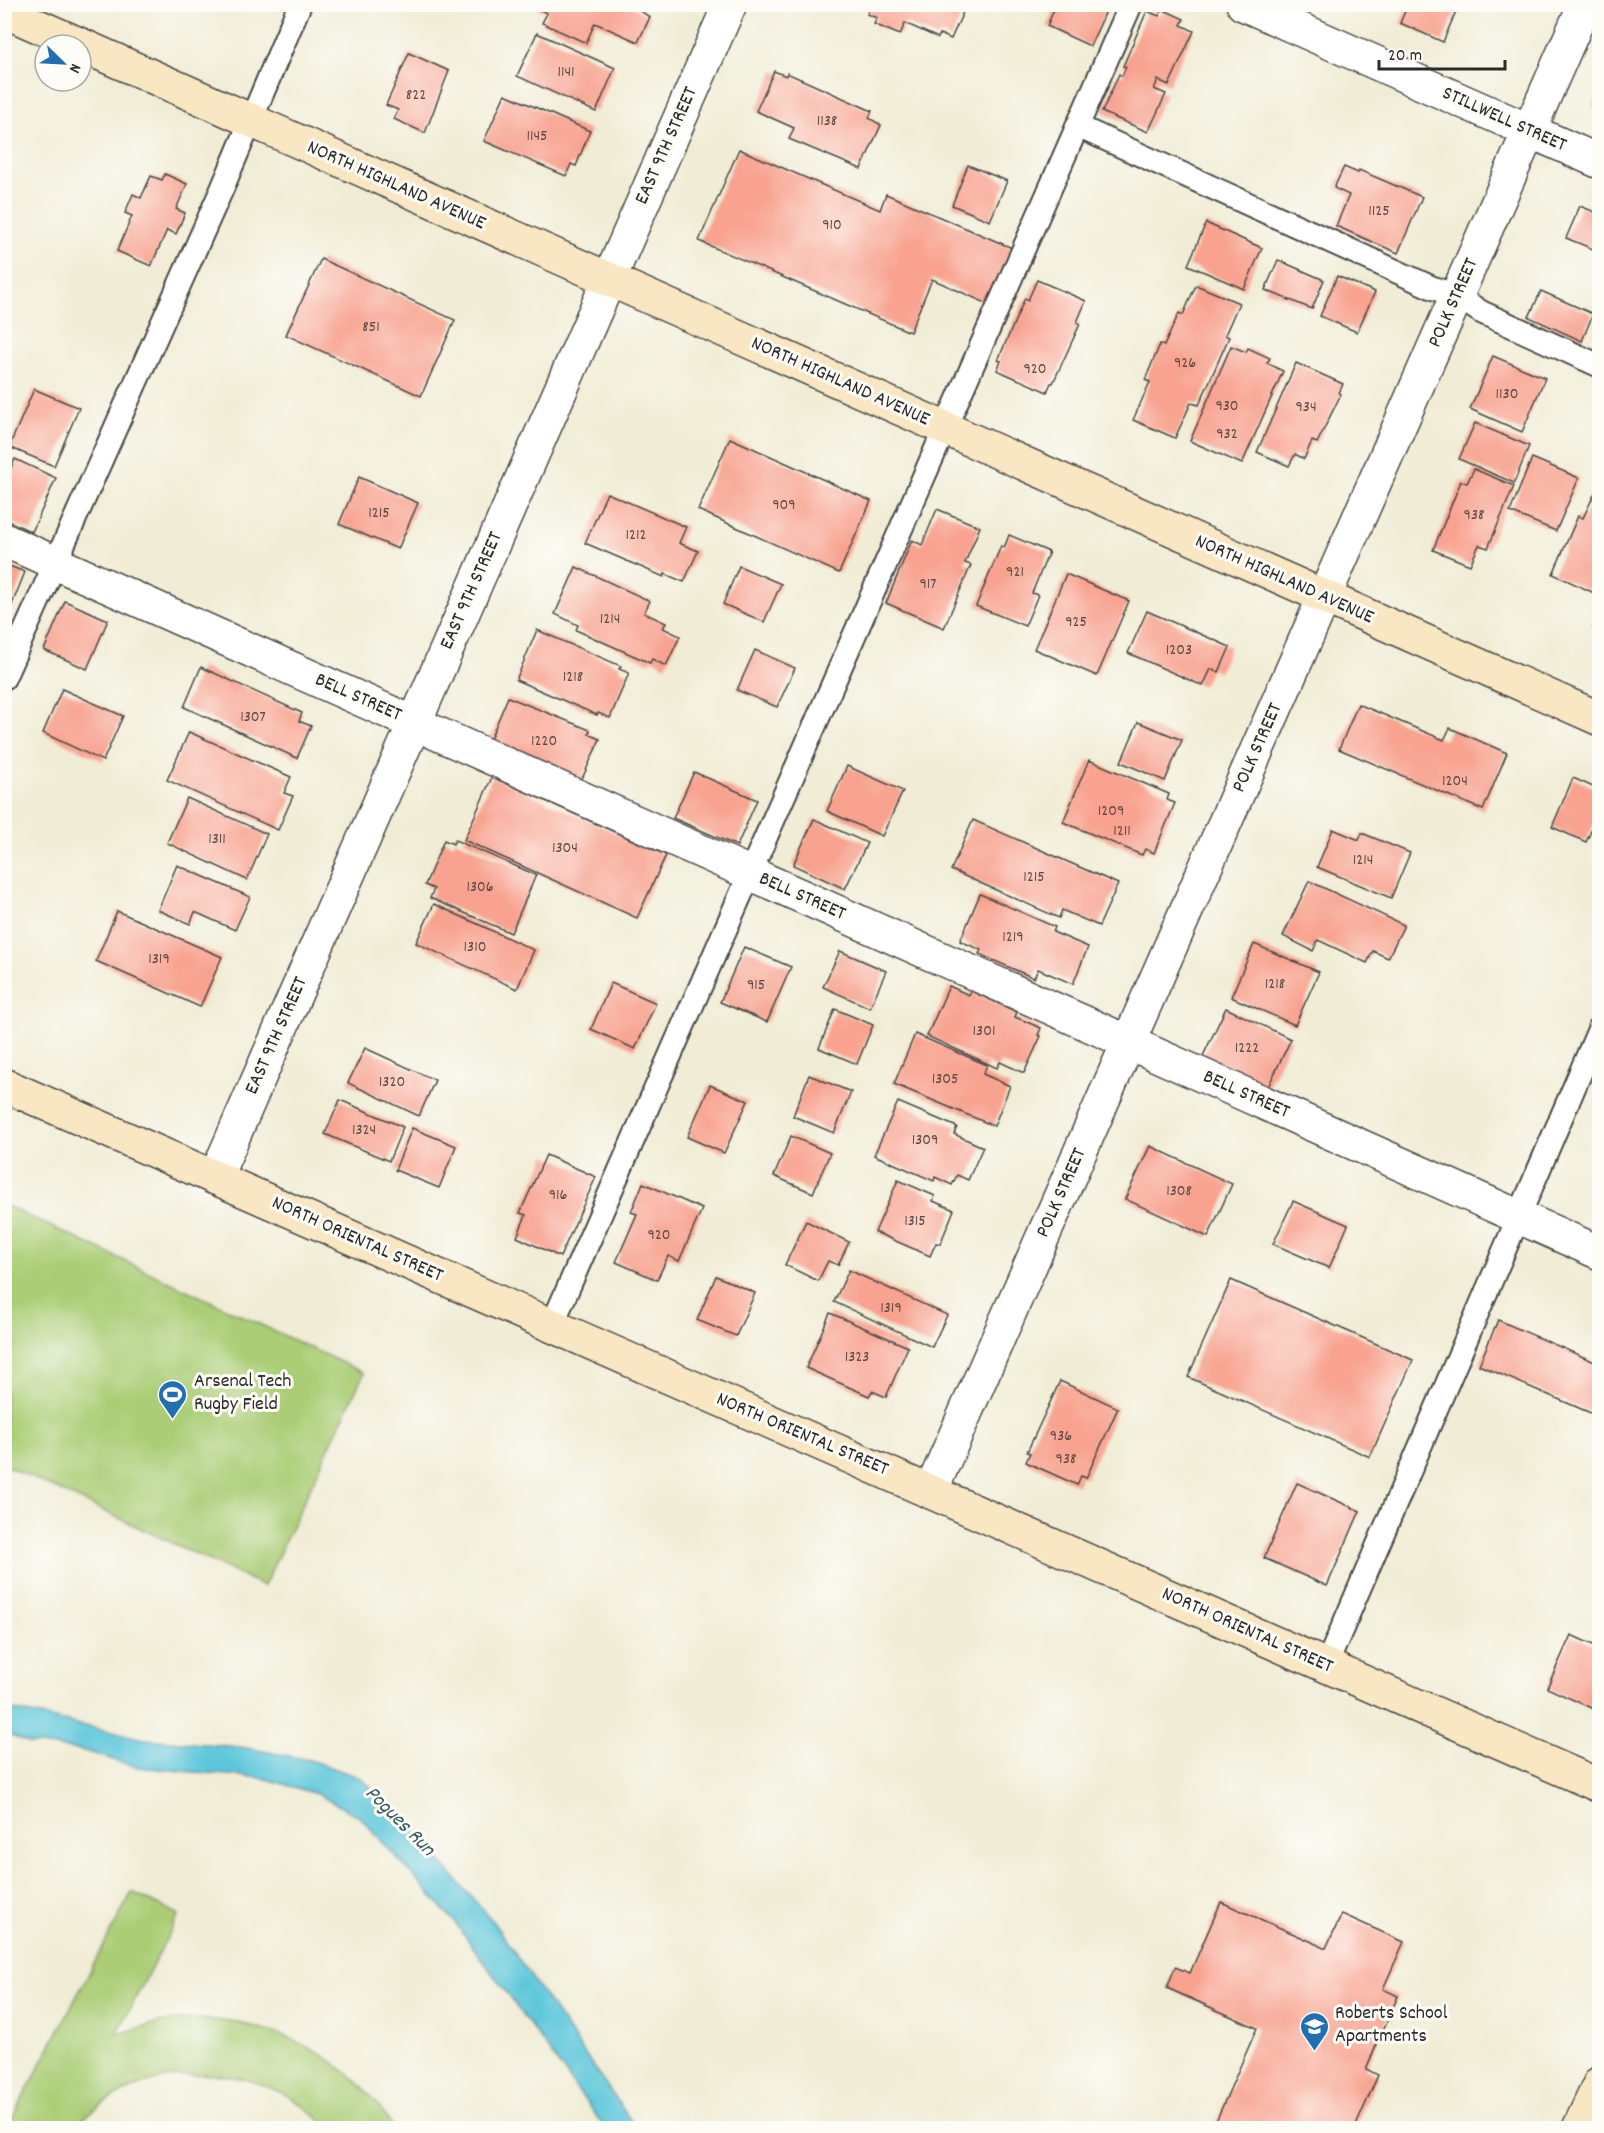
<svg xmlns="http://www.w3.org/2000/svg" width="1604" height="2133" viewBox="0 0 1604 2133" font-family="Dekko,sans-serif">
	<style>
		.green { fill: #aacd76; stroke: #6a7c50; stroke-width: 1.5 }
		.water { fill: #5ec7db; stroke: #447983; stroke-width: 1.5 }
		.building { fill: #f8a28f }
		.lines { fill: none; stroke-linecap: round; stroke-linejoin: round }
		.lane-casing { stroke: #494844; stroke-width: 26 }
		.street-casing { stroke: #494844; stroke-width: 36 }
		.secondary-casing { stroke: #494844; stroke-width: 36 }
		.lane { stroke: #fff; stroke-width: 22 }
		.street { stroke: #fff; stroke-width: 33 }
		.secondary { stroke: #f9e7c3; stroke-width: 33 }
		.labels { text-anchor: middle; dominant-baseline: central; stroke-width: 6; stroke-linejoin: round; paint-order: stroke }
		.number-label { font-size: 16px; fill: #5e4944 }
		.street-label { font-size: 20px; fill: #2b2b2b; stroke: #fdfcf7 }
		.poi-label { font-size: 20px; fill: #2b2b2b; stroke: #fdfcf7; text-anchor: start }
		.water-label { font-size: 21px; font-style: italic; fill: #3a5a60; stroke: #fdfcf7 }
	</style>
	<rect width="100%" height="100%" fill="#fdfcf7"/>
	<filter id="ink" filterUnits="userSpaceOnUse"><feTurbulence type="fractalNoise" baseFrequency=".0167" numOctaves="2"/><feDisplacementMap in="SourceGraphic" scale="12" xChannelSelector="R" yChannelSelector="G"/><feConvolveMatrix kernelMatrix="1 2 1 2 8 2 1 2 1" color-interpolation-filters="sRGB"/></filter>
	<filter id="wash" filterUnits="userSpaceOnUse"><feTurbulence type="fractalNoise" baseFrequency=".008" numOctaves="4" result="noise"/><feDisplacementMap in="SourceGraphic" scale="24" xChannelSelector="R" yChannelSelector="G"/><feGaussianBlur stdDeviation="1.35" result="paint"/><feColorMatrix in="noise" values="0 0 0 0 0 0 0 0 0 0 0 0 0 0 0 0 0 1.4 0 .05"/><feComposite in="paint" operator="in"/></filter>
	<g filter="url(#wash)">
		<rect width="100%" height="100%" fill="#f0ecd5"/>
		<g class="green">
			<path d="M5,1205L364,1373L264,1586L5,1465Z"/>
			<path d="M132,1892L179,1915L117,2034C140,2028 164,2020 189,2019C269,2018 353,2056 393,2128H327C263,2055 138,2058 74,2128H7Z"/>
		</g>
		<path class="water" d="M4,1708L144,1739L241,1747L310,1760L361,1778L400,1816L491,1919L636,2128H605L454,1921L360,1817L317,1794L263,1778L137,1767L81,1750L30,1744L5,1733Z"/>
		<g id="blocks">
			<g class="building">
				<path d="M527,4H629L650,17L638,42L595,23L586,43L542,23L547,13Z"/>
				<path d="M872,4H951L964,10L951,39L940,34L938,38L905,23L900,35L874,24L877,18L867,14Z"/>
				<path d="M1056,4H1097L1107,9L1090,46L1047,26Z"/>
				<path d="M1408,4H1459L1443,42L1400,23Z"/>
				<path d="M1162,9L1184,19L1181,25L1194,31L1169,85L1158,80L1154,89L1166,94L1148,132L1102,112L1119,74L1122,76L1126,67L1123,66L1147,11L1159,16Z"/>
				<path d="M537,33L615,68L596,112L517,76Z"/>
				<path d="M409,53L449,71L425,133L394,119L398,110L386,105Z"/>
				<path d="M774,71L786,76L787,73L872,111L869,118L881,125L861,169L789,139L794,128L756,111Z"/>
				<path d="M1600,89V118L1594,116L1598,108L1592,106Z"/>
				<path d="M505,94L590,131L576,166L571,164L566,176L484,141Z"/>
				<path d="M739,149L880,210L886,194L1012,248L988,304L932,279L910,332L699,241Z"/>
				<path d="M968,165L1007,181L990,221L952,205Z"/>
				<path d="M1344,167L1358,173L1359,170L1422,197L1398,253L1336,226L1349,195L1334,188Z"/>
				<path d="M165,174L187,184L176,209L185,213L176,234L167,230L151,266L117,251L132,216L125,213L133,194L141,198L151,176L162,180Z"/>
				<path d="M1580,206L1600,214V252L1566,238Z"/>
				<path d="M1206,223L1262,248L1244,289L1188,265Z"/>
				<path d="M321,259L455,320L421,396L286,335Z"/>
				<path d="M1278,260L1324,280L1312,309L1265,290Z"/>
				<path d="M1337,276L1375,292L1357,332L1320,316Z"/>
				<path d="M1037,280L1086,301L1077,322L1080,324L1053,383H1051L1047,392L997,370L1001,361L998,360L1025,298L1028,300Z"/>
				<path d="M1196,285L1239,303L1225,335L1229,337L1199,405L1191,403L1175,438L1133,420L1150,382L1145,380L1160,344L1164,346L1179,313L1183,315Z"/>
				<path d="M1541,291L1593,314L1582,341L1529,317Z"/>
				<path d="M1231,346L1246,352L1248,348L1270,358L1267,363L1283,371L1242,464L1190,441Z"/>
				<path d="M1493,356L1545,378L1522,432L1470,409Z"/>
				<path d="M1296,363L1343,384L1339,393L1341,394L1317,443L1312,441L1304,459L1295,454L1289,466L1257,452Z"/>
				<path d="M34,389L79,408L54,466L9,447Z"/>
				<path d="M1475,423L1529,446L1514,483L1459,459Z"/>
				<path d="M730,438L871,501L839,573L698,510Z"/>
				<path d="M1532,458L1579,478L1556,531L1510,512Z"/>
				<path d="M15,459L56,478L32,532L4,519V483Z"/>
				<path d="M1474,469L1514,486L1488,548L1479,545L1470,565L1433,550L1461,481L1467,483Z"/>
				<path d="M359,477L418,503L398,549L339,524Z"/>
				<path d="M1600,482V581L1594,593L1553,574L1578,516L1583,518Z"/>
				<path d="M607,493L686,527L679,543L698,551L684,582L665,574L664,577L585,543Z"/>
				<path d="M937,509L980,527L965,563L971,565L944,628L886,603L912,540L922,545Z"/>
				<path d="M1009,535L1049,552L1032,593L1038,595L1025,626L976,606L1001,546L1004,548Z"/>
				<path d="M4,564L25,572L5,622H4Z"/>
				<path d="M739,566L781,584L764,622L723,604Z"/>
				<path d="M576,567L650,601L644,613L666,623L663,628L680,636L666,666L652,659L650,663L576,630L578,625L555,614Z"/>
				<path d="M1066,574L1129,601L1097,676L1034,649Z"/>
				<path d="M65,601L108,620L87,669L44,650Z"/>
				<path d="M1147,611L1230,647L1219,672L1211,669L1203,686L1128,653Z"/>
				<path d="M1600,612V630L1593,627Z"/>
				<path d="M537,630L621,666L619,669L629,673L610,718L598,713L597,715L516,680Z"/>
				<path d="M755,650L795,668L777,707L737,690Z"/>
				<path d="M201,667L302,713L299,721L311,726L297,758L184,707Z"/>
				<path d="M62,689L123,716L103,761L43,733Z"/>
				<path d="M508,697L590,730L589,734L600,739L581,781L488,744Z"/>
				<path d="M1358,704L1444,740L1450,728L1507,753L1483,810L1339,749Z"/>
				<path d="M1138,722L1182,740L1165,781L1121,762Z"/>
				<path d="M189,732L291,777L284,793L293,796L278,830L167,780Z"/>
				<path d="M1089,760L1169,794L1167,800L1175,803L1154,853L1145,849L1142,855L1063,822Z"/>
				<path d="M847,766L903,791L882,836L827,811Z"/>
				<path d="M694,772L757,800L737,846L673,818Z"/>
				<path d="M492,777L666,855L637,918L464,840Z"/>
				<path d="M1573,778L1600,790V811L1586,842L1552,827Z"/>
				<path d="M187,798L267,834L247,880L167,843Z"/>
				<path d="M814,819L867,843L845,889L793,865Z"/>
				<path d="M973,820L1118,884L1099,926L1062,910L1059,918L951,870Z"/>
				<path d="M1333,829L1359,840L1362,833L1410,853L1391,898L1317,867Z"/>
				<path d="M444,840L453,844L455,840L536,875L511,933L430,898L434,889L425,885Z"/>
				<path d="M177,865L250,897L235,930L195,912L190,924L158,910Z"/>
				<path d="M1309,881L1404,925L1388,958L1373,951L1367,963L1318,940L1313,951L1283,936Z"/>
				<path d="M980,894L1055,927L1053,932L1088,947L1073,984L1038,969L1034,978L979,954L981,950L960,941Z"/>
				<path d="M434,904L534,950L517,989L416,943Z"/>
				<path d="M117,911L222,957L200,1007L96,961Z"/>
				<path d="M1254,944L1319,972L1295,1025L1231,997Z"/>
				<path d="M744,947L791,967L767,1022L720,1002Z"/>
				<path d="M840,951L886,971L870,1008L823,987Z"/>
				<path d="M611,983L656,1003L635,1049L591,1029Z"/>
				<path d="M949,986L969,995L971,991L1017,1012L1015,1017L1041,1028L1038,1035L1041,1036L1024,1073L1000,1062L997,1068L927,1036Z"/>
				<path d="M1226,1008L1291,1039L1267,1089L1202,1058Z"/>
				<path d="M835,1009L873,1025L857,1064L819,1048Z"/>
				<path d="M915,1034L987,1065L983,1074L1010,1086L994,1126L894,1084Z"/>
				<path d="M365,1048L435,1080L419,1116L348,1083Z"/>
				<path d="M809,1075L851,1092L834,1133L793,1116Z"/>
				<path d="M710,1085L748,1101L724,1153L687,1137Z"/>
				<path d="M340,1100L403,1127L389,1161L325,1134Z"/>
				<path d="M898,1102L957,1127L954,1134L983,1147L968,1180L957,1175L952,1185L935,1177L934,1181L874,1155Z"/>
				<path d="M412,1128L456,1146L439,1188L395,1170Z"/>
				<path d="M791,1136L830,1153L813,1193L774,1176Z"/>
				<path d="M1150,1146L1232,1184L1208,1237L1125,1199Z"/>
				<path d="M546,1155L596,1177L560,1257L517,1237L526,1215L520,1213Z"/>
				<path d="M898,1180L935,1196L933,1201L954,1210L940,1244L936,1243L930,1256L875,1232Z"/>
				<path d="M643,1183L702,1209L679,1261L668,1256L657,1280L616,1262L637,1214L631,1212Z"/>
				<path d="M1293,1201L1348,1225L1329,1268L1273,1244Z"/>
				<path d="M806,1221L849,1242L838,1265L828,1261L818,1281L785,1265Z"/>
				<path d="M849,1270L947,1315L932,1347L834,1302Z"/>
				<path d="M716,1276L755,1293L736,1336L697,1320Z"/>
				<path d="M1231,1280L1413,1360L1370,1457L1188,1377Z"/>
				<path d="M830,1313L908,1347L886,1397L872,1391L869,1396L806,1368Z"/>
				<path d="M1498,1320L1597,1363L1600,1357V1417L1479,1365Z"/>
				<path d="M1060,1381L1118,1408L1086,1478L1081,1476L1077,1485L1026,1462L1030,1453L1027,1452Z"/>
				<path d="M1297,1483L1360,1511L1327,1586L1264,1558Z"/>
				<path d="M1571,1635L1600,1648V1712L1547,1688Z"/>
				<path d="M1221,1902L1326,1948L1342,1914L1404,1942L1383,1989L1398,1996L1366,2069L1378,2075L1355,2128H1213L1257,2028L1167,1988L1175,1967L1190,1973Z"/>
			</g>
		</g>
	</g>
	<g filter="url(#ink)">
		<use href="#blocks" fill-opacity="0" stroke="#494844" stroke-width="1.5"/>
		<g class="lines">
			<defs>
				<g id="lane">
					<path d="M1077,126L1433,288L1457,296L1481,312L1600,366"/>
					<path d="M4,678L222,189L300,4"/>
					<path d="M552,1325L1131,4"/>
					<path d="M1326,1666L1600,1027"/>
				</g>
				<g id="street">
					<path d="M1243,4L1600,162"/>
					<path d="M4,540L1600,1253"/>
					<path d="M215,1178L730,4"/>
					<path d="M931,1491L1585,4"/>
				</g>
				<g id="secondary">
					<path d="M4,11L81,45"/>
					<path d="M81,45L1600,719"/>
					<path d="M4,1085L1600,1786"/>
					<path d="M1579,2128L1600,2083"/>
				</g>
			</defs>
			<use href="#lane" class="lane-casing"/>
			<use href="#street" class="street-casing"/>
			<use href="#secondary" class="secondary-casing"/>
			<use href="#lane" class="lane"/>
			<use href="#street" class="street"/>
			<use href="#secondary" class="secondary"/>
		</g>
	</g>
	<defs>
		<symbol id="stadium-pin" viewBox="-11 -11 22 30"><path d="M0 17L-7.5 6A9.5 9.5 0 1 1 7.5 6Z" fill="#1f6fb2" stroke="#fdfcf7"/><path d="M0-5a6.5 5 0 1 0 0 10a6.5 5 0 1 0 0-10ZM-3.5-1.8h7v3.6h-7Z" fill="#fff"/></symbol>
		<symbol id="school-pin" viewBox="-11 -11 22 30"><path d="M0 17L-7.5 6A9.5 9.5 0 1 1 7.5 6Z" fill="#1f6fb2" stroke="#fdfcf7"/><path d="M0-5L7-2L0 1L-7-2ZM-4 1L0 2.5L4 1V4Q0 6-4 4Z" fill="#fff"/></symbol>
	</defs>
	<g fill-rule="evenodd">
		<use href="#stadium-pin" x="156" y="1378" width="33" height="45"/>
		<use href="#school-pin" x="1298" y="2010" width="33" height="45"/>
	</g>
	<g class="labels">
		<g class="number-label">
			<text x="566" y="72">1141</text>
			<text x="416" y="95">822</text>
			<text x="827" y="121">1138</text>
			<text x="537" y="136">1145</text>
			<text x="1379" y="211">1125</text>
			<text x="832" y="225">910</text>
			<text x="371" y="327">851</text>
			<text x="1185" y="363">926</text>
			<text x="1035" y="369">920</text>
			<text x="1507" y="394">1130</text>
			<text x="1227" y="406">930</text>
			<text x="1306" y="407">934</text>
			<text x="1227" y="434">932</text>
			<text x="784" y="505">909</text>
			<text x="379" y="513">1215</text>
			<text x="1474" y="515">938</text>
			<text x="636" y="535">1212</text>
			<text x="1015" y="572">921</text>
			<text x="928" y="584">917</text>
			<text x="610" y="619">1214</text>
			<text x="1076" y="622">925</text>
			<text x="1179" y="650">1203</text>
			<text x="573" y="677">1218</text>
			<text x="253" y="717">1307</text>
			<text x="544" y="741">1220</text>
			<text x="1455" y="781">1204</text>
			<text x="1111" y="811">1209</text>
			<text x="1122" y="831">1211</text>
			<text x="217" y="839">1311</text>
			<text x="565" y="848">1304</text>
			<text x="1363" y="860">1214</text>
			<text x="1034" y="877">1215</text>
			<text x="480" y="887">1306</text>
			<text x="1013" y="937">1219</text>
			<text x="475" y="947">1310</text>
			<text x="159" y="959">1319</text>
			<text x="1275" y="984">1218</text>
			<text x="756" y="985">915</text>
			<text x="984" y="1031">1301</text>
			<text x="1247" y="1048">1222</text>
			<text x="945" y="1079">1305</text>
			<text x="392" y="1082">1320</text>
			<text x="364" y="1130">1324</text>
			<text x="925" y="1140">1309</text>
			<text x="1179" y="1191">1308</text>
			<text x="558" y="1195">916</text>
			<text x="915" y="1221">1315</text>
			<text x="659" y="1235">920</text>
			<text x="891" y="1308">1319</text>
			<text x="857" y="1357">1323</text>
			<text x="1061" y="1436">936</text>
			<text x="1066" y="1459">938</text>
		</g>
		<g class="street-label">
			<text transform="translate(1504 120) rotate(24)">STILLWELL STREET</text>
			<text transform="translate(667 146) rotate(-66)">EAST 9TH STREET</text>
			<text transform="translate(396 186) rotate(24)">NORTH HIGHLAND AVENUE</text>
			<text transform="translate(1454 303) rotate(-66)">POLK STREET</text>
			<text transform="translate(840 382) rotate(24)">NORTH HIGHLAND AVENUE</text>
			<text transform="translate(1284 580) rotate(24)">NORTH HIGHLAND AVENUE</text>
			<text transform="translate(472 591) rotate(-66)">EAST 9TH STREET</text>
			<text transform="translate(358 698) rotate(24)">BELL STREET</text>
			<text transform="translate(1258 748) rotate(-66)">POLK STREET</text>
			<text transform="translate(802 897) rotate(24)">BELL STREET</text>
			<text transform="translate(277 1036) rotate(-66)">EAST 9TH STREET</text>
			<text transform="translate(1246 1095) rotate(24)">BELL STREET</text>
			<text transform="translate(1062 1193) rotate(-66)">POLK STREET</text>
			<text transform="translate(357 1240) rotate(24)">NORTH ORIENTAL STREET</text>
			<text transform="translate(802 1435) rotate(23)">NORTH ORIENTAL STREET</text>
			<text transform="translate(1247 1631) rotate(24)">NORTH ORIENTAL STREET</text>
		</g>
		<g class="poi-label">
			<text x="194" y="1382">Arsenal Tech<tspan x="194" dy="23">Rugby Field</tspan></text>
			<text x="1335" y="2014">Roberts School<tspan x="1335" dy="23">Apartments</tspan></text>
		</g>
		<g class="water-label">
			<text transform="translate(399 1822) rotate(45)">Pogues Run</text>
		</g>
	</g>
	<rect width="1604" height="2133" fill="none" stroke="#fdfcf7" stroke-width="24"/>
	<g transform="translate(63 63) rotate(114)"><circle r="28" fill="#fdfcf7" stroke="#a9a8a5" stroke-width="1.5"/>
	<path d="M0-4.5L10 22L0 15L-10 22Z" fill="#1f6fb2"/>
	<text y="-9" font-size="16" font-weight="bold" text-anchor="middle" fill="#2b2b2b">N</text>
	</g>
	<path d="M1379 60v9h126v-9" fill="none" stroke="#2b2b2b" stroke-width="3"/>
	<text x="1388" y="60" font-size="18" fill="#2b2b2b" stroke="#fdfcf7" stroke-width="4.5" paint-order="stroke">20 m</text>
</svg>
